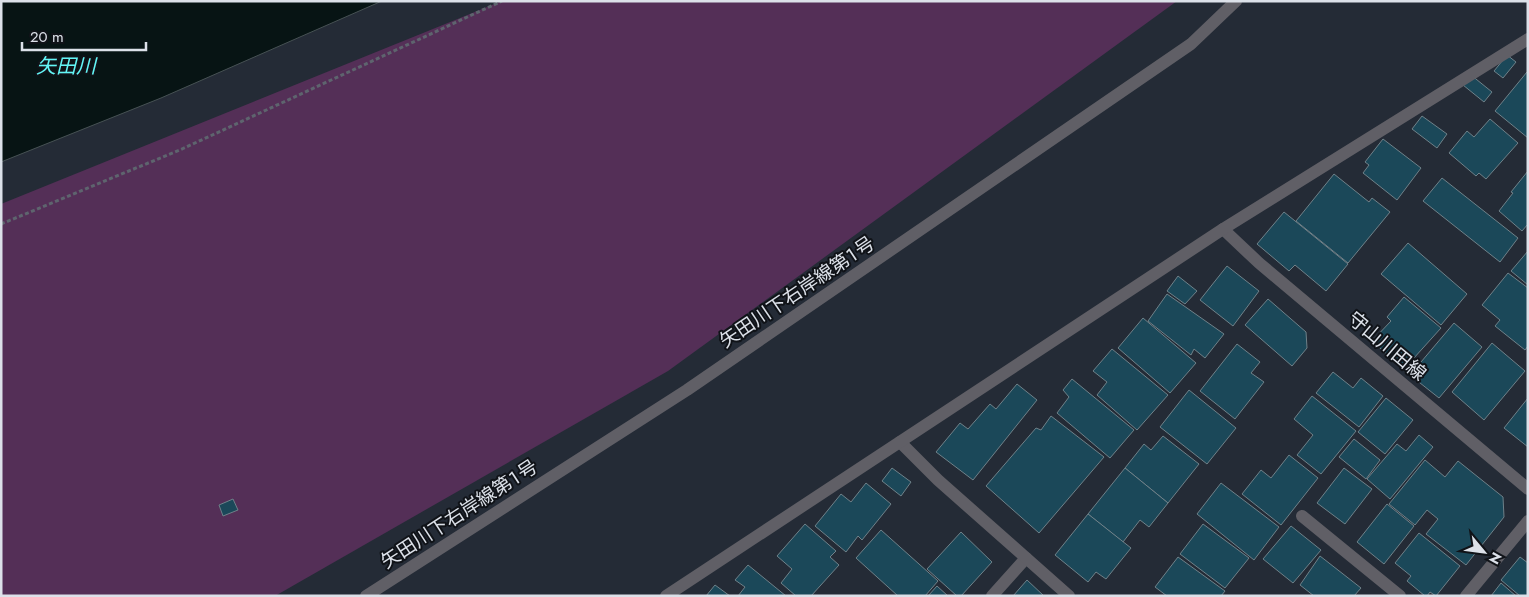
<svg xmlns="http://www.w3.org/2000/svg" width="1529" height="597" viewBox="0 0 1529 597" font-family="Jost,'Noto Sans JP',sans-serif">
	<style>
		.green { fill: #542f57 }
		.water { fill: #071414; stroke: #475254 }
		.building { fill: #1b4859; stroke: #6f8189 }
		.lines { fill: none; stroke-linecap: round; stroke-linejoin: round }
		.path { stroke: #5e646e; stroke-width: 3; stroke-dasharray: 4 2.5; stroke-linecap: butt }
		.service { stroke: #605f66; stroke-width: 12 }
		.minor { stroke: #605f66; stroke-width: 12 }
		.labels { text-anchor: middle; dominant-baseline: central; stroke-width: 4; stroke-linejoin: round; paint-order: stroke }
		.street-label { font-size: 19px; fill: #dce1e9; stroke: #101318 }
		.water-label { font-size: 20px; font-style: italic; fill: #63f6f6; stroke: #101318 }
	</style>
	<rect width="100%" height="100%" fill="#242b36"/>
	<path class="green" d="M502,1H1177L668,371L275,596H1V204Z"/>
	<path class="water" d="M1,1H382L161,98L1,162Z"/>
	<g class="building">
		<path d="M1507,55L1516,62L1503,78L1494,71Z"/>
		<path d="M1527,72L1528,73V138L1495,111Z"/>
		<path d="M1471,75L1492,92L1484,102L1463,85Z"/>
		<path d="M1422,116L1447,134L1437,148L1412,129Z"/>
		<path d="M1490,119L1518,143L1486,179L1479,173L1476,176L1449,153L1467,131L1474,137Z"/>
		<path d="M1383,139L1421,168L1397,200L1363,173L1369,165L1365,162Z"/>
		<path d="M1528,171V224L1522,231L1499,211L1513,193L1511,192Z"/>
		<path d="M1334,174L1369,202L1372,198L1390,212L1348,263L1296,221Z"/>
		<path d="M1442,178L1518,238L1500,262L1423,201Z"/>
		<path d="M1284,212L1348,264L1326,291L1295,265L1289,271L1257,244Z"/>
		<path d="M1408,243L1467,294L1441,325L1381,274Z"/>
		<path d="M1528,251V285L1511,271Z"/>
		<path d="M1227,266L1259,291L1233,326L1200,300Z"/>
		<path d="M1508,273L1528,288V346L1525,350L1495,326L1500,320L1482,305Z"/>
		<path d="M1178,276L1197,291L1185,304L1167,291Z"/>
		<path d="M1167,294L1224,334L1205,358L1194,349L1191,355L1148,321Z"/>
		<path d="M1404,297L1441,328L1404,369L1372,341L1391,321L1387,317Z"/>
		<path d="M1268,299L1306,332L1307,348L1292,366L1245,325Z"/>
		<path d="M1143,318L1196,363L1170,393L1118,348Z"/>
		<path d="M1454,323L1482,347L1439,398L1410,375Z"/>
		<path d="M1492,343L1525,371L1484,420L1452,392Z"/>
		<path d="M1237,344L1260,362L1251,373L1264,382L1235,419L1200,391Z"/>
		<path d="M1112,349L1168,395L1137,430L1097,395L1107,382L1093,371Z"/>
		<path d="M1333,372L1353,388L1361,378L1383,396L1359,427L1316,393Z"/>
		<path d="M1072,379L1134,430L1110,458L1057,413L1069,397L1063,390Z"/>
		<path d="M1017,384L1037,400L973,480L936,452L960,423L968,429L990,404L996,409Z"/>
		<path d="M1189,390L1236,428L1207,464L1160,427Z"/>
		<path d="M1312,396L1356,431L1321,474L1297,455L1313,435L1294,419Z"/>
		<path d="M1386,398L1413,420L1385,454L1358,432Z"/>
		<path d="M1528,398V447L1504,428Z"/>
		<path d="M1051,416L1104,457L1039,533L986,486L1036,428L1041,430Z"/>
		<path d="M1419,435L1433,447L1390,499L1367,479L1397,444L1406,451Z"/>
		<path d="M1163,436L1199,464L1168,503L1125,468L1144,444L1151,450Z"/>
		<path d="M1354,439L1380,460L1366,479L1339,457Z"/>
		<path d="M1289,455L1318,478L1281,525L1242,494L1261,470L1271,478Z"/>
		<path d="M1425,460L1445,477L1458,461L1503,497L1504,517L1466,565L1426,534L1438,519L1427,510L1415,525L1389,504Z"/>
		<path d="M892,468L911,482L901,496L882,481Z"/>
		<path d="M1125,468L1168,503L1149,527L1140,520L1123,542L1088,514Z"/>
		<path d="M1344,468L1372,489L1345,524L1317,503Z"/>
		<path d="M866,483L891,504L862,540L858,536L846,552L815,526L841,494L851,502Z"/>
		<path d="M1221,483L1279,527L1254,560L1197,514Z"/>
		<path d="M233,499L238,510L223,516L219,505Z"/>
		<path d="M1387,504L1414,526L1384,564L1357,542Z"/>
		<path d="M1088,514L1131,548L1106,579L1096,572L1088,582L1055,555Z"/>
		<path d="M805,524L836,551L830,557L839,565L811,596H796L781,583L792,569L777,556Z"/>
		<path d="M1203,524L1249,558L1225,588L1180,554Z"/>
		<path d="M1291,526L1321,550L1293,583L1263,559Z"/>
		<path d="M881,530L938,581L925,596H898L856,558Z"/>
		<path d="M961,532L992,562L961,596H957L927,569Z"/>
		<path d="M1419,533L1460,566L1436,596L1430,592L1427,596H1425L1407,581L1411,576L1395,563Z"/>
		<path d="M1320,556L1361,588L1354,596H1314L1300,585Z"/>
		<path d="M1178,557L1225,591L1221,596H1167L1155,587Z"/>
		<path d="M1520,557L1528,563V596H1520L1501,580Z"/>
		<path d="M748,565L786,596H738L745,587L735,580Z"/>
		<path d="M1027,580L1044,596H1013Z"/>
		<path d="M1501,583L1516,596H1491Z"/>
		<path d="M715,585L730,596H706Z"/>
		<path d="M937,586L948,596H928Z"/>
	</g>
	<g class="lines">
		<path class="path" d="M1,224L182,149L502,1"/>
		<g class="service">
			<path d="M1302,516L1400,596"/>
			<path d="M992,596L1026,558"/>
		</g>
		<g class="minor">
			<path d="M1223,229L1259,263L1528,489"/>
			<path d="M900,442L938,480L1069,596"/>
			<path d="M366,596L687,390L1191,44L1236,1"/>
			<path d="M666,596L1223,229L1528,39"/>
			<path d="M1466,596L1528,521"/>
		</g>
	</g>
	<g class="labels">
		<g class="street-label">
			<text transform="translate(797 292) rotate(-34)">矢田川下右岸線第１号</text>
			<text transform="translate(1387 346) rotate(40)">守山川田線</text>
			<text transform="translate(459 514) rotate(-33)">矢田川下右岸線第１号</text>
		</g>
		<g class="water-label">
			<text x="66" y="66">矢田川</text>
		</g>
	</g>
	<rect width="1529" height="597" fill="none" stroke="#dce1e9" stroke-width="5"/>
	<g transform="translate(1484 552) rotate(119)" stroke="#101318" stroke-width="4" paint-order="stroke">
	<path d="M0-4L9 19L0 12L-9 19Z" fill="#dce1e9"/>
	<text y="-8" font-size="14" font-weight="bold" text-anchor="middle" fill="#dce1e9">N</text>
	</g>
	<path d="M22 42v8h124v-8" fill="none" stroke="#dce1e9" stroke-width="2.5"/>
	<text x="30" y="42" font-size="15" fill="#dce1e9" stroke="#101318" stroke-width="4" paint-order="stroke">20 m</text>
</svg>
